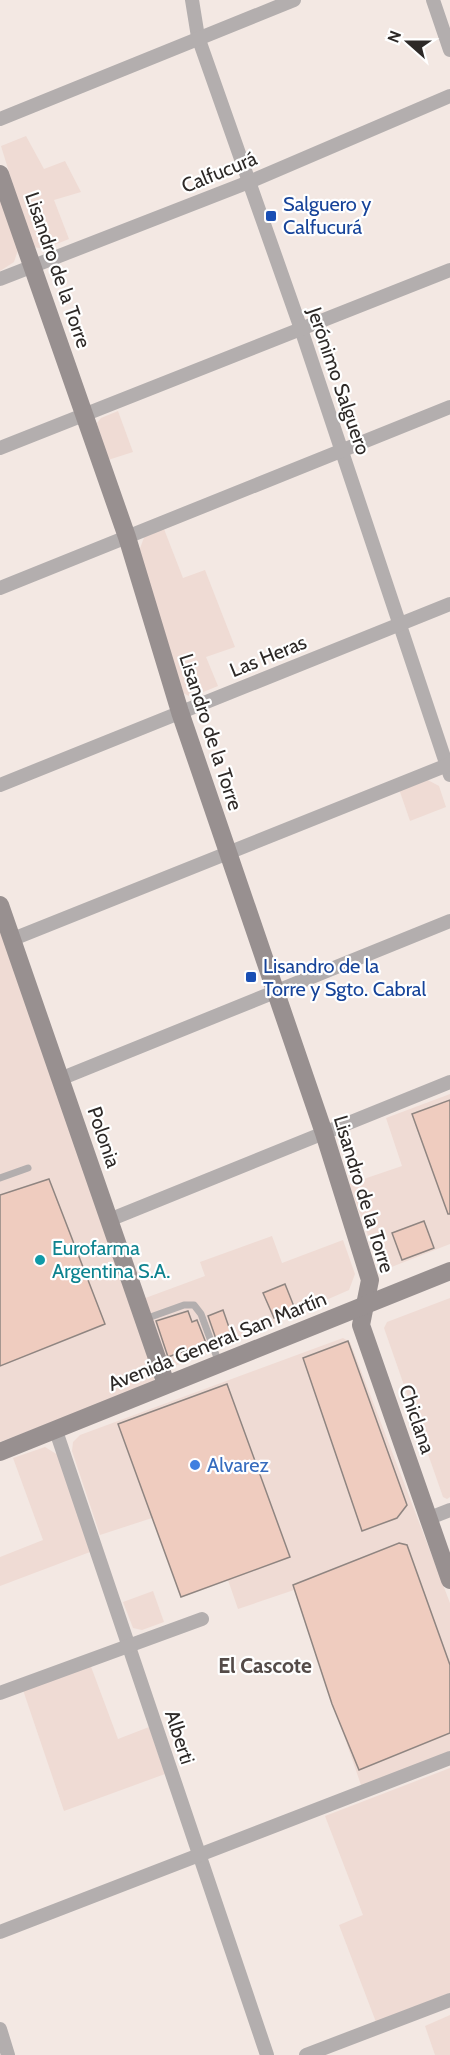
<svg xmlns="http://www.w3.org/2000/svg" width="450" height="2055" viewBox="0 0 450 2055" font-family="Cabin,sans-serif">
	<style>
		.built { fill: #efdbd4 }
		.building { fill: #efccbf; stroke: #8f8581; stroke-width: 1.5 }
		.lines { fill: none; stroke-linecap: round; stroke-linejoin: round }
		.lane { stroke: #b3aeae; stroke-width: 7 }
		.street { stroke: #b3aeae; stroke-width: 14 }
		.secondary { stroke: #989090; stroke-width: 18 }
		.transit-dot { fill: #1a4fb4; stroke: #fff; stroke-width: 2 }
		.culture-dot { fill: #0f9aa8; stroke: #fff; stroke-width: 2 }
		.shop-dot { fill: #3f7fe0; stroke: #fff; stroke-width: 2 }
		.labels { text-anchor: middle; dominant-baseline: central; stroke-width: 4.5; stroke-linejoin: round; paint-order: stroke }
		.street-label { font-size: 20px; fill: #2d2927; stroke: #fff }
		.transit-label { font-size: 20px; fill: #164399; stroke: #fff; text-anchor: start }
		.culture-label { font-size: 20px; fill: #0d838f; stroke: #fff; text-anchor: start }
		.shop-label { font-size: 20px; fill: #366cbe; stroke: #fff; text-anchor: start }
		.neighbourhood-label { font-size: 21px; font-weight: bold; fill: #544b48; stroke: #fff }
	</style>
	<rect width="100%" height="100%" fill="#f3e8e3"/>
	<g class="built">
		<path d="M26,136L44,169L65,161L81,192L54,200L69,239L44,249L34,247L31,243L1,146Z"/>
		<path d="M0,197L18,250L14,262L0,271Z"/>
		<path d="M118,411L133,452L108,460L97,423L101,418Z"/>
		<path d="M164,529L183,578L205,570L235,647L206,657L218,686L191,697L183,693L139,551L145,535Z"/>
		<path d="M426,779L439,786L446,807L410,821L399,789Z"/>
		<path d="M0,925L156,1376L153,1383L0,1442Z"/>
		<path d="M450,1094V1244L389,1268H380L349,1184L402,1166L386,1118Z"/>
		<path d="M272,1236L282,1263L343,1240L355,1274L349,1290L175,1366L166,1365L140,1300L205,1276L200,1262Z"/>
		<path d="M450,1298V1497L447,1499L443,1497L384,1328L387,1322Z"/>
		<path d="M343,1338L350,1342L450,1603V1754L362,1788L294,1590L238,1609L228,1580L181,1597L152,1518L100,1535L72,1451L73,1442L80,1435Z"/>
		<path d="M45,1447L58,1455L90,1552L0,1586V1557L43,1540L13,1458Z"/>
		<path d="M153,1591L164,1622L142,1630L133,1628L123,1602Z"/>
		<path d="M90,1664L118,1739L149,1727L165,1774L64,1811L23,1690Z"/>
		<path d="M450,1768V1993L376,2022L339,1925L363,1915L325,1816Z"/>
		<path d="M450,2015V2055H435L425,2026Z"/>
	</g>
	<g class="building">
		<path d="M450,1100V1214H448L412,1114Z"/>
		<path d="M49,1179L105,1324L0,1366V1195Z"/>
		<path d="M424,1221L434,1248L402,1260L392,1233Z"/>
		<path d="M285,1284L295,1309L274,1318L263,1293Z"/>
		<path d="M223,1310L231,1333L216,1339L208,1316Z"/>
		<path d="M188,1311L192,1322L197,1320L206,1343L168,1357L156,1321Z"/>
		<path d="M348,1341L407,1505L397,1518L362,1531L303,1358Z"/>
		<path d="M227,1384L290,1557L181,1597L118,1424Z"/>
		<path d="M399,1543L407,1545L450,1665V1733L359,1770L332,1704L293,1585Z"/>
	</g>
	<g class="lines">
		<g class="lane">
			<path d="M0,1178L28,1168"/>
			<path d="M145,1319L184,1305H194L201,1314L219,1363"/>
		</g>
		<g class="street">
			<path d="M192,0L198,37L301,329L450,775"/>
			<path d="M433,0L450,50"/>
			<path d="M0,119L294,0"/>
			<path d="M0,279L249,182L450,96"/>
			<path d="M0,448L450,270"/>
			<path d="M0,588L450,407"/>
			<path d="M0,785L450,604"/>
			<path d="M13,939L450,764"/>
			<path d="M60,1079L450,921"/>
			<path d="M109,1220L450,1082"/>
			<path d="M56,1431C128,1639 195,1848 267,2055"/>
			<path d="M427,1519L450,1510"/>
			<path d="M0,1693L202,1619"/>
			<path d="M0,1932L450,1758"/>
			<path d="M0,2029L8,2055"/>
			<path d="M306,2055L450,2000"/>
		</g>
		<g class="secondary">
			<path d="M0,174L127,537L180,712L324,1133L370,1280L361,1325L450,1580"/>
			<path d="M0,905L166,1384"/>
			<path d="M0,1452L450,1271"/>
		</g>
	</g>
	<g class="transit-dot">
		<rect x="265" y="210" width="12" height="12" rx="3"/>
		<rect x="245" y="971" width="12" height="12" rx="3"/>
	</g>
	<circle class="culture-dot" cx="40" cy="1260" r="6"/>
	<circle class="shop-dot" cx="195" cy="1465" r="6"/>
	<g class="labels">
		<g class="street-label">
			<text transform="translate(219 172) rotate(-22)">Calfucurá</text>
			<text transform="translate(58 270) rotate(71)">Lisandro de la Torre</text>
			<text transform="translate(339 381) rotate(71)">Jerónimo Salguero</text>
			<text transform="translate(268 656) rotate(-22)">Las Heras</text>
			<text transform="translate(211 732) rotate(72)">Lisandro de la Torre</text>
			<text transform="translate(104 1137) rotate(71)">Polonia</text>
			<text transform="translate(364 1194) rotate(73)">Lisandro de la Torre</text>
			<text transform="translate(217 1341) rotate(-22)">Avenida General San Martín</text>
			<text transform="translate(417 1419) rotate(71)">Chiclana</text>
			<text transform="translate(180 1737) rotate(72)">Alberti</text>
		</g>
		<g class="transit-label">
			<text x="283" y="204">Salguero y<tspan x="283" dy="23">Calfucurá</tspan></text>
			<text x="263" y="966">Lisandro de la<tspan x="263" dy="23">Torre y Sgto. Cabral</tspan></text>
		</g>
		<g class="culture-label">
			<text x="52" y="1248">Eurofarma<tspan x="52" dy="23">Argentina S.A.</tspan></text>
		</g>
		<g class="shop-label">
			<text x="207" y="1465">Alvarez</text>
		</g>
		<g class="neighbourhood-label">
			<text x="265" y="1665">El Cascote</text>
		</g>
	</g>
	<g transform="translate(408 42) rotate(291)" stroke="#ffffff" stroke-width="4.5" paint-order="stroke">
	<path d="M0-4.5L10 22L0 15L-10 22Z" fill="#2d2927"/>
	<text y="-9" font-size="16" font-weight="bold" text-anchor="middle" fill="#2d2927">N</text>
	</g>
</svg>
